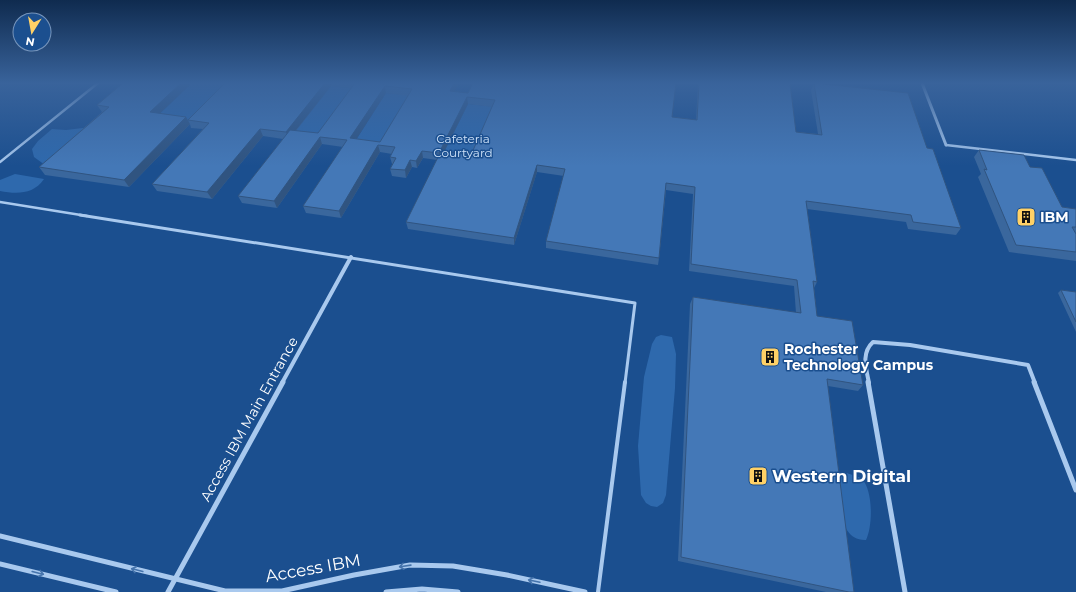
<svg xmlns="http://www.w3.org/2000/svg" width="1076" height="592" viewBox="0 0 1076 592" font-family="Montserrat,sans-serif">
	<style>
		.green { fill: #2e69ad }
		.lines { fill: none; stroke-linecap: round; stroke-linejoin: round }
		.service-far2 { stroke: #a9c9ee; stroke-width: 2.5 }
		.service-far1 { stroke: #a9c9ee; stroke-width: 3 }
		.service { stroke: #a9c9ee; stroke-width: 4 }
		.minor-far2 { stroke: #a9c9ee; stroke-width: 3 }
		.minor-far1 { stroke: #a9c9ee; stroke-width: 4 }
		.minor { stroke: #a9c9ee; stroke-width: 5 }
		.wall { fill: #3a679d; fill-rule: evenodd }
		.shaded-wall { fill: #305480 }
		.building { fill: #4478b7; stroke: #305480; fill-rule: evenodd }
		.oneway { stroke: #4674ac }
		.labels { text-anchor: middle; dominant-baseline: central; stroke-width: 3; stroke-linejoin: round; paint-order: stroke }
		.far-park-label { font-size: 12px; fill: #cfe3fa; stroke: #1b4f8f }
		.poi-label { font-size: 14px; font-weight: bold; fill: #fff; stroke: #1b4f8f; text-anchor: start }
		.street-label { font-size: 14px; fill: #fff; stroke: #1b4f8f }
		.near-poi-label { font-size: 17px; font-weight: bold; fill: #fff; stroke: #1b4f8f; text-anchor: start }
		.near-street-label { font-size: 17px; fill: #fff; stroke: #1b4f8f }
	</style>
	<rect width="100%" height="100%" fill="#1b4f8f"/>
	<g class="green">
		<path d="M192,83H235L195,124L154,119Z"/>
		<path d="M331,86L357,89L320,140L291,137Z"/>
		<path d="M386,93L414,96L381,149L352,146Z"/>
		<path d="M468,104L496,107L471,162L441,158Z"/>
		<path d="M91,127L45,165L34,157L32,149L38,141L52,129L66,130Z"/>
		<path d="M15,174L44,179C33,195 16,194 0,191V180Z"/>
		<path d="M661,335L672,337L676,354L675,388L666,495L663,503L657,507L651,506L646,503L641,495L638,446L644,377L652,344L656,337Z"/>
		<path d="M847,473C851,475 858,476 862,479C873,490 873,526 866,540C837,541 840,498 838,478L842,474Z"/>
	</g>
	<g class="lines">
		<g class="service-far2">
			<path d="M946,145L1076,160"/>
			<path d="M0,162L98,83"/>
			<path d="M0,202L87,216"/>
		</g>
		<path class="service-far1" d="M80,215L635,303L625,383"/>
		<path class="service" d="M598,592L625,382"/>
		<path class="minor-far2" d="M922,83L946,145"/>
		<g class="minor-far1">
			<path d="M282,383L351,257"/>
			<path d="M869,383C866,368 861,353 873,342L910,345L1028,365L1035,383"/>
		</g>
		<g class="minor">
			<path d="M868,382L905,592"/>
			<path d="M1034,382L1076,490"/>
			<path d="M0,536L225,591H282L354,575L410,565L453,566L507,575L585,592"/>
			<path d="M0,564L116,592"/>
			<path d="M168,592L283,382"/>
			<path d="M386,592L422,589L458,592"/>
		</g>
	</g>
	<g class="wall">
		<path d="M192,83L160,113L186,117L188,120L225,83H376L384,84V83H459L454,91L696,120L698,83H790L796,132L818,134L811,90L814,83L927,148L961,228L956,235L908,229L906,222L807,209L817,282L814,288L817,316L863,385L858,391L828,386L849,592H826L678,561L690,304L693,297L796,313L794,286L689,271L693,194L666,190L659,258L658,265L546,248V241L564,176L537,172L514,245L408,229L406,222L437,160L423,158L417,168L412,167L406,178L392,176L390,169L392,165V164L390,157L392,154L380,152L341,218L306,213L303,206L343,147L322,144L277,208L242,203L238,196L283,139L263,136L212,199L157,191L152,184L203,129L191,128L190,124L129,187L45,175L39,167L102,112L97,105ZM331,86L351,88L318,133L296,131ZM386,93L408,96L380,142L356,139ZM468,104L492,107L471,155L444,152Z"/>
		<path d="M979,150L1030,167L1062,207L1076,209V261L1009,252L978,177L981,174L974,157Z"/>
		<path d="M1061,290L1076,292V332L1058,293Z"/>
	</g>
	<g class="shaded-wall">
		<path d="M181,83H192L154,119L150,112Z"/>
		<path d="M325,83H330L331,86L289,139L286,132Z"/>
		<path d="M454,83H459L451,98L450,91Z"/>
		<path d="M385,86L386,93L352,146L350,138Z"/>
		<path d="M467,97L468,104L440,160L439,153Z"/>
		<path d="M186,117L190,124L129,187L124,180Z"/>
		<path d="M260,129L263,136L212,199L207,192Z"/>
		<path d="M320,137L322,144L277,208L274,201Z"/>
		<path d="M378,145L380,152L341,218L339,211Z"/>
		<path d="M422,151L423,158L417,168L416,161Z"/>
		<path d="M410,160L412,167L406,178L405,170Z"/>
		<path d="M537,165V172L514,245V238Z"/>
	</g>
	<g class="building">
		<path d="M123,83H181L150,112L186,117L124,180L39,167L109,107L97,105Z"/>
		<path d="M225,83H325L286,132L260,129L207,192L152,184L209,123L188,120Z"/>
		<path d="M355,83H376L384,84V83H454L450,91L468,93L473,83H676L672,117L697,120L699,83H790L796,132L822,135L814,83L908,93L927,148L933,149L961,228L913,222L911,215L806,201L817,282L813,281L817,316L852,321L863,385L827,379L854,592H849L681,557L693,297L801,313L797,280L691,264L695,187L666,183L659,258L546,241L565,169L537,165L514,238L406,222L441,151L471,155L495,100L467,97L439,153L422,151L416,161L410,160L405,170L390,169L396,158L390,157L395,147L378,145L339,211L303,206L347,140L320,137L274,201L238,196L290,130L318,133ZM385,86L412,89L380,142L350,138Z"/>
		<path d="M979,150L1024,155L1030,167L1042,168L1062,207L1076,209V227H1072L1076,234V252L1016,245L984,169L987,170Z"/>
		<path d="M1061,290L1076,292V322Z"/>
	</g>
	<defs><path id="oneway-shaft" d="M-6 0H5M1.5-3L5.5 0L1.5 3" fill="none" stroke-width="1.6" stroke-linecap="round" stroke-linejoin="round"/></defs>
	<g class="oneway">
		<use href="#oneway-shaft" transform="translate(405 566) rotate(172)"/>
		<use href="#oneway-shaft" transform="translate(137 570) rotate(-166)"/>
		<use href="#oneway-shaft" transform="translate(38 573) rotate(14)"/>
		<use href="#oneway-shaft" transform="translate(534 581) rotate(-168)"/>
	</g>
	<linearGradient id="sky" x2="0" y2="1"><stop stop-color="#0f2b4f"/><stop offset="0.5" stop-color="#39639b"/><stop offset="1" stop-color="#39639b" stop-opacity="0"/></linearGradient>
	<rect width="1076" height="166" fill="url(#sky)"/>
	<defs>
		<symbol id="building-square" viewBox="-11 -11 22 22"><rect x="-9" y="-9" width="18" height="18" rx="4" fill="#ffd166" stroke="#1b4f8f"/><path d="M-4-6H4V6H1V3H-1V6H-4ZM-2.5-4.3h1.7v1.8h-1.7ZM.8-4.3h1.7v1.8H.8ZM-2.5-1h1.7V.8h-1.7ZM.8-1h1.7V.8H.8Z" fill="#111"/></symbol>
	</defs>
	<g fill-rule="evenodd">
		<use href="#building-square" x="1015" y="206" width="22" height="22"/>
		<use href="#building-square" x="759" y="346" width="22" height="22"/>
		<use href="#building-square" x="747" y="465" width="22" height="22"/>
	</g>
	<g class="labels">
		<g class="far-park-label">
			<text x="463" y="138">Cafeteria<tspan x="463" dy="14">Courtyard</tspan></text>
		</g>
		<g class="poi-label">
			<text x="1040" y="217">IBM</text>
			<text x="784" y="349">Rochester<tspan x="784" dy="16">Technology Campus</tspan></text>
		</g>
		<g class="street-label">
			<text transform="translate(249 419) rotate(-61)">Access IBM Main Entrance</text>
		</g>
		<g class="near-poi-label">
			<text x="772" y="476">Western Digital</text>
		</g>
		<g class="near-street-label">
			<text transform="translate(313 568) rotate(-10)">Access IBM</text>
		</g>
	</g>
	<g transform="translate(32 32) rotate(191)"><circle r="19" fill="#1b4f8f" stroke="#7695bc"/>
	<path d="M0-3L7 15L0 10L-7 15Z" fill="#ffd166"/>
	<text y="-6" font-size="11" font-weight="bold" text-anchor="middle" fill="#ffffff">N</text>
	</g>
</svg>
